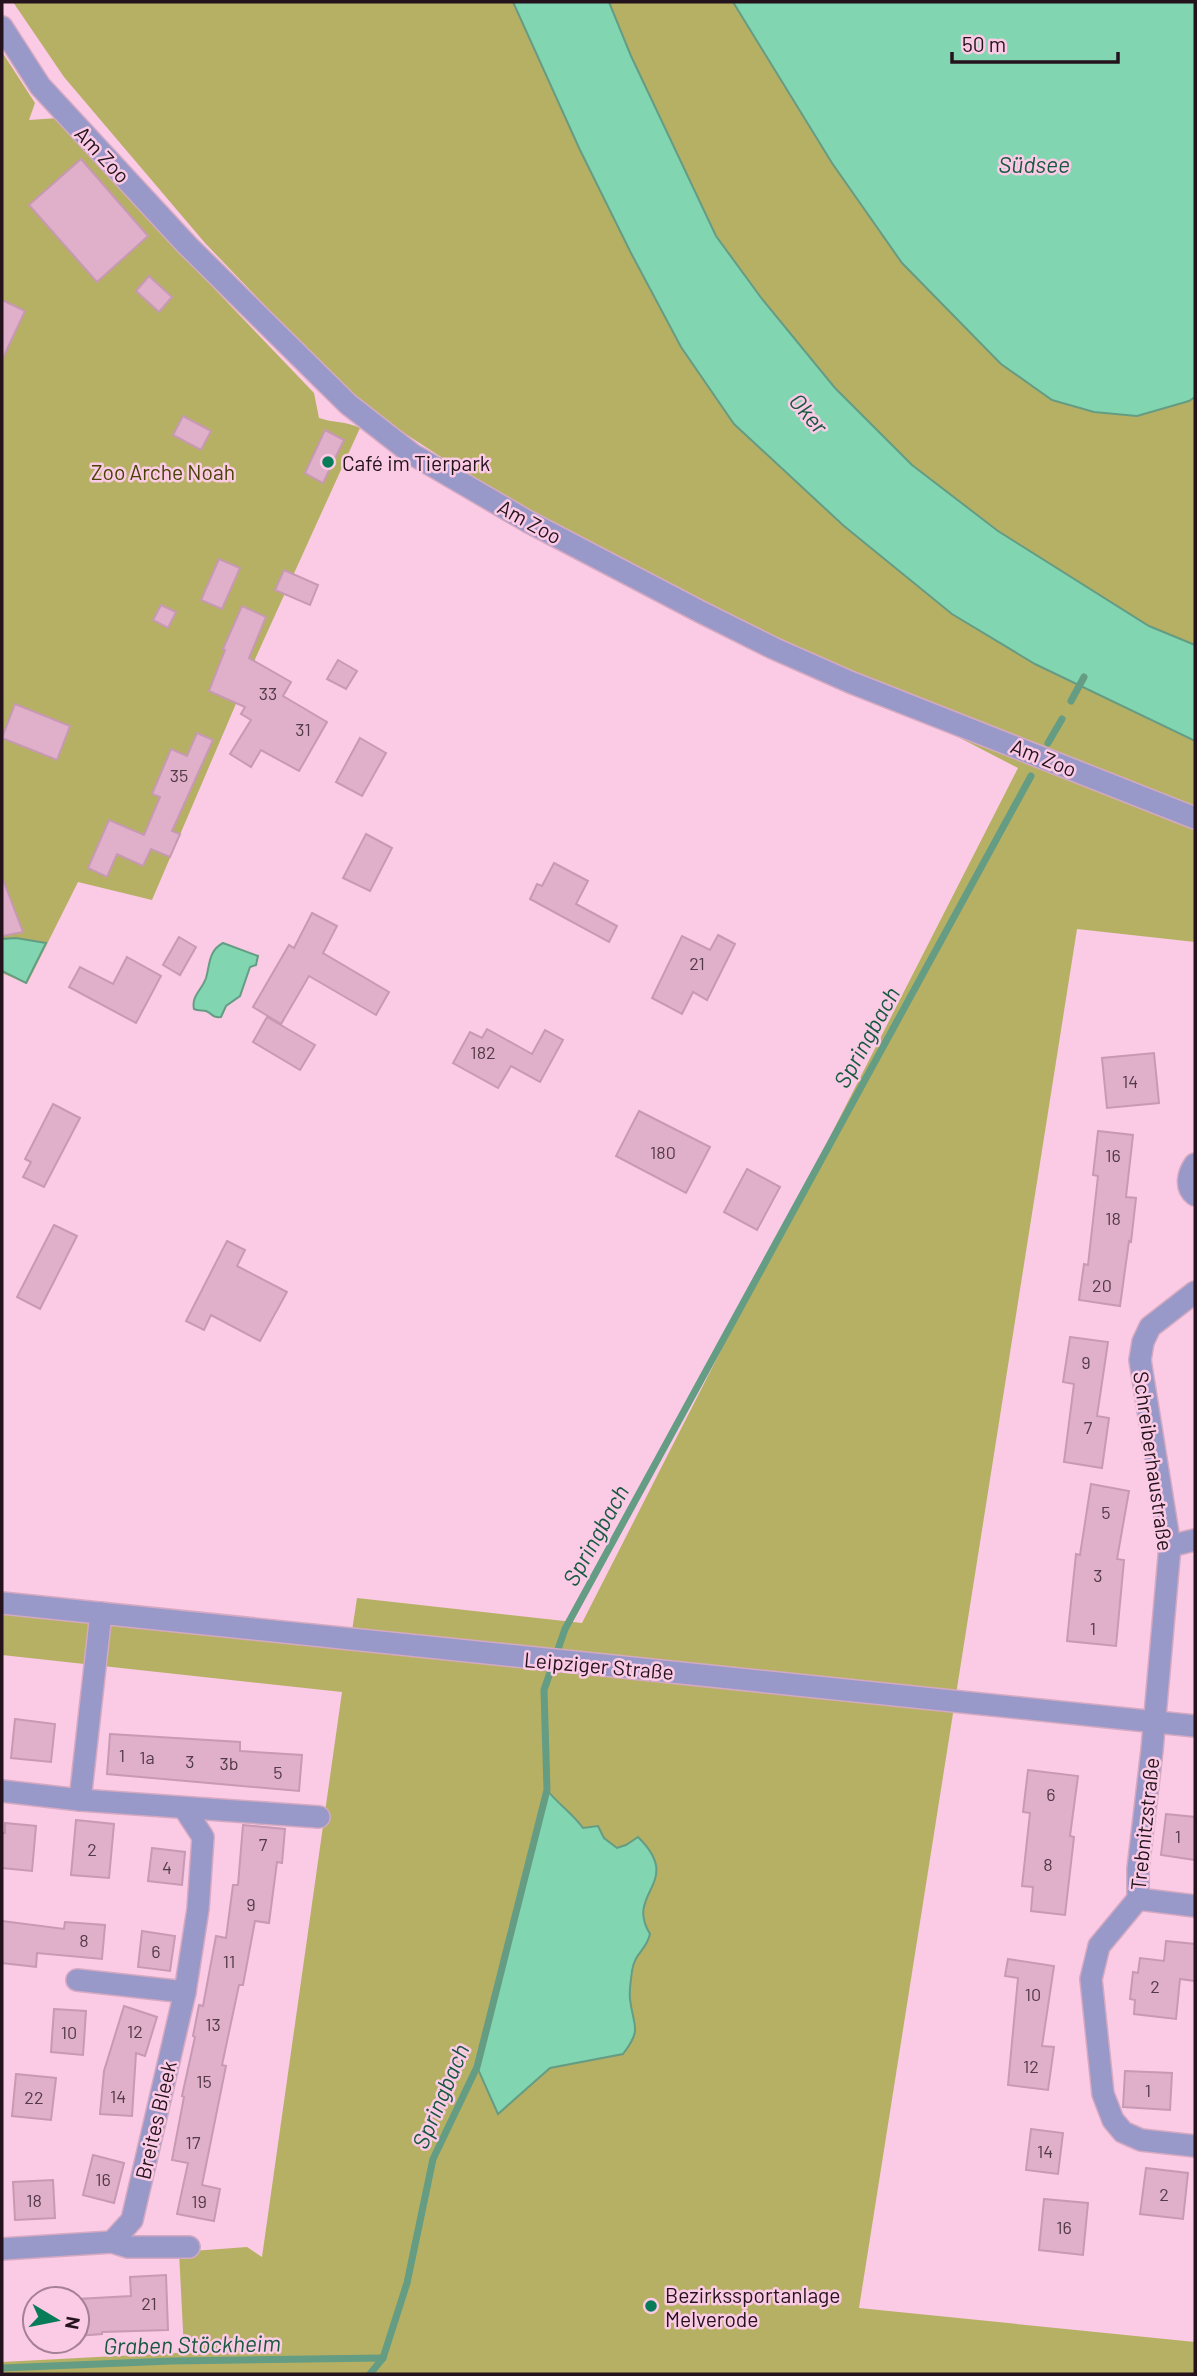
<svg xmlns="http://www.w3.org/2000/svg" width="1197" height="2376" viewBox="0 0 1197 2376" font-family="Barlow,sans-serif">
	<style>
		.green { fill: #b6b064 }
		.water { fill: #81d6b1; stroke: #659c84; stroke-width: 2 }
		.lines { fill: none; stroke-linecap: round; stroke-linejoin: round }
		.stream { stroke: #659c84; stroke-width: 7 }
		.building { fill: #e0b0ca; stroke: #c799b2; stroke-width: 2 }
		.minor-casing { stroke: #d4a9c1; stroke-width: 24 }
		.tertiary-casing { stroke: #d4a9c1; stroke-width: 24 }
		.minor { stroke: #9898c9; stroke-width: 21 }
		.tertiary { stroke: #9898c9; stroke-width: 21 }
		.poi-dot { fill: #087c59; stroke: #fbcae5; stroke-width: 2.5 }
		.labels { text-anchor: middle; dominant-baseline: central; stroke-width: 5; stroke-linejoin: round; paint-order: stroke }
		.number-label { font-size: 18px; fill: #533a48 }
		.street-label { font-size: 21px; fill: #24131c; stroke: #fbcae5 }
		.poi-label { font-size: 21px; fill: #24131c; stroke: #fbcae5; text-anchor: start }
		.park-label { font-size: 21px; fill: #484303; stroke: #fbcae5 }
		.water-label { font-size: 23px; font-style: italic; fill: #175a41; stroke: #fbcae5 }
	</style>
	<rect width="100%" height="100%" fill="#fbcae5"/>
	<g class="green">
		<path d="M13,2H733L832,163L902,263L1001,364L1189,401L1195,397V942L1077,929L859,2308L1195,2342V2374H2V2362L250,2349L249,2347L184,2350L179,2252L247,2247L262,2257L342,1692L2,1655V1607L350,1644L357,1598L582,1623L1018,768L657,581L501,496L358,403L205,243L64,77Z"/>
		<path d="M2,52L35,103L29,120L58,118L160,232L314,393L319,418C333,423 346,421 360,428L256,657L152,900L78,882L27,984L2,973Z"/>
	</g>
	<g class="water">
		<path d="M513,2H609L631,56L716,236L762,299L835,388L912,465L998,531L1149,626L1195,645V741L1035,664L952,614L844,526L734,424L681,347L631,253L580,150Z"/>
		<path d="M733,2H1195V397L1189,401L1137,416L1094,412L1052,400L1001,364L902,263L832,163Z"/>
		<path d="M16,938L46,943L26,983L2,971V939Z"/>
		<path d="M223,943L258,956L256,965L250,967L240,996L226,1006L221,1017C212,1018 213,1014 206,1011C203,1010 198,1011 194,1009C191,996 202,990 206,978C210,965 208,951 223,943Z"/>
		<path d="M547,1790C558,1804 572,1813 583,1828L598,1826L604,1838L617,1848L626,1845L638,1837C685,1883 624,1892 650,1934C646,1951 635,1952 632,1971C631,1980 629,1990 630,1999C633,2027 643,2028 623,2054L550,2068L498,2114L477,2067Z"/>
	</g>
	<g class="lines">
		<g class="stream">
			<path d="M1071,701L1084,677"/>
			<path d="M1048,743L1062,719"/>
			<path d="M2,2368L171,2361L383,2358"/>
			<path d="M370,2374L383,2358L407,2283L433,2159L477,2067L547,1790L544,1690L565,1629L1031,776"/>
		</g>
	</g>
	<g class="building">
		<path d="M81,159L148,236L97,282L29,205Z"/>
		<path d="M149,276L172,297L159,312L136,291Z"/>
		<path d="M2,300L25,311L2,360Z"/>
		<path d="M183,416L211,431L201,450L173,435Z"/>
		<path d="M325,430L344,440L323,483L305,473Z"/>
		<path d="M219,559L240,568L222,609L201,600Z"/>
		<path d="M284,570L318,585L310,605L275,590Z"/>
		<path d="M161,605L176,612L168,628L153,620Z"/>
		<path d="M242,606L266,617L249,658L291,682L283,696L327,722L299,771L261,750L251,767L230,754L251,720L241,714L245,707L209,691L225,650L223,649Z"/>
		<path d="M338,660L357,671L346,689L327,679Z"/>
		<path d="M15,704L70,726L57,760L2,738Z"/>
		<path d="M197,733L213,740L172,831L180,834L170,857L151,849L143,866L117,854L107,877L88,868L109,820L144,835L160,797L152,794L171,749L187,756Z"/>
		<path d="M360,738L386,753L362,796L336,782Z"/>
		<path d="M366,834L392,848L370,891L343,878Z"/>
		<path d="M554,863L588,881L576,904L617,926L609,942L530,899L537,884L542,886Z"/>
		<path d="M2,877L23,932L2,936Z"/>
		<path d="M312,913L337,926L323,953L389,992L376,1015L309,976L281,1024L253,1007L289,945L294,948Z"/>
		<path d="M718,935L735,944L707,1000L693,992L682,1014L652,998L682,936L710,950Z"/>
		<path d="M179,937L196,947L180,975L163,965Z"/>
		<path d="M127,957L161,976L136,1023L69,987L80,967L113,984Z"/>
		<path d="M267,1017L315,1045L300,1070L253,1042Z"/>
		<path d="M487,1029L532,1054L545,1030L563,1040L540,1082L511,1066L498,1088L453,1063L470,1032L482,1038Z"/>
		<path d="M1154,1053L1159,1103L1107,1108L1102,1058Z"/>
		<path d="M53,1104L80,1118L44,1187L23,1177L31,1162L25,1159Z"/>
		<path d="M639,1111L710,1147L686,1193L616,1156Z"/>
		<path d="M1098,1131L1133,1135L1126,1197L1136,1198L1131,1242L1129,1241L1120,1306L1079,1300L1084,1264L1088,1265L1098,1176L1093,1175Z"/>
		<path d="M747,1169L780,1187L757,1230L724,1212Z"/>
		<path d="M54,1225L77,1236L40,1309L17,1297Z"/>
		<path d="M227,1241L245,1250L237,1266L287,1292L260,1341L211,1315L204,1330L186,1321Z"/>
		<path d="M1070,1337L1108,1342L1097,1416L1109,1418L1102,1468L1064,1462L1074,1384L1063,1382Z"/>
		<path d="M1091,1484L1129,1491L1117,1559L1124,1560L1116,1646L1067,1641L1076,1554L1080,1555Z"/>
		<path d="M15,1719L55,1724L51,1762L11,1758Z"/>
		<path d="M110,1734L240,1742V1751L302,1755L299,1791L107,1774Z"/>
		<path d="M1028,1770L1078,1776L1070,1836L1074,1837L1065,1915L1031,1911L1033,1887L1022,1886L1030,1813L1023,1812Z"/>
		<path d="M1166,1814L1195,1817V1860L1161,1855Z"/>
		<path d="M76,1820L114,1824L109,1878L71,1875Z"/>
		<path d="M5,1823L36,1826L32,1871L2,1868V1833H5Z"/>
		<path d="M243,1825L285,1829L282,1863L277,1862L269,1923L255,1921L243,1985H239L222,2065L226,2066L202,2185L220,2189L214,2221L177,2214L188,2163L172,2160L184,2097L182,2096L195,2037L193,2036L199,2005L203,2006L216,1936L226,1938L233,1885H238Z"/>
		<path d="M152,1848L185,1852L182,1885L148,1881Z"/>
		<path d="M2,1921L64,1929L65,1922L105,1925L102,1959L37,1953L36,1967L2,1963Z"/>
		<path d="M142,1931L175,1936L170,1971L138,1967Z"/>
		<path d="M1166,1941L1195,1944V1981L1180,1979L1176,2019L1134,2014L1135,2000L1130,1999L1133,1972L1138,1973L1140,1958L1164,1961Z"/>
		<path d="M1008,1959L1054,1966L1042,2046L1054,2047L1048,2090L1008,2085L1018,1978L1005,1976Z"/>
		<path d="M124,2006L157,2017L145,2056L136,2053L132,2116L100,2114L104,2071Z"/>
		<path d="M54,2009L86,2011L83,2055L51,2052Z"/>
		<path d="M1125,2071L1172,2073L1170,2110L1123,2107Z"/>
		<path d="M16,2074L56,2078L51,2120L12,2116Z"/>
		<path d="M1031,2129L1063,2133L1058,2174L1026,2170Z"/>
		<path d="M93,2155L124,2163L114,2203L83,2195Z"/>
		<path d="M1146,2168L1188,2173L1183,2219L1140,2214Z"/>
		<path d="M53,2180L55,2218L15,2220L13,2182Z"/>
		<path d="M1044,2199L1088,2203L1083,2255L1039,2250Z"/>
		<path d="M166,2275L168,2330L102,2332V2334L77,2336V2299L131,2296L130,2277Z"/>
	</g>
	<g class="lines">
		<defs>
			<g id="minor">
				<path d="M2,27L40,86L187,245L348,404L412,454L527,521L699,611L773,648L850,682L1195,818"/>
				<path d="M1195,1164C1188,1174 1185,1187 1195,1195"/>
				<path d="M1195,1292L1150,1327L1143,1342L1140,1360L1170,1546L1152,1750L1138,1869V1899L1099,1946L1091,1979L1103,2094L1113,2120L1123,2132L1141,2140L1195,2146"/>
				<path d="M1170,1546L1195,1540"/>
				<path d="M2,1791L80,1800L319,1817"/>
				<path d="M80,1800L101,1613"/>
				<path d="M1138,1899L1195,1906"/>
				<path d="M77,1980L185,1992"/>
				<path d="M112,2242L132,2220L185,1992L198,1909L203,1837L184,1808"/>
				<path d="M2,2249L112,2242L128,2247H189"/>
			</g>
			<path id="tertiary" d="M2,1603L1195,1726"/>
		</defs>
		<use href="#minor" class="minor-casing"/>
		<use href="#tertiary" class="tertiary-casing"/>
		<use href="#minor" class="minor"/>
		<use href="#tertiary" class="tertiary"/>
	</g>
	<g class="poi-dot">
		<circle cx="328" cy="462" r="7"/>
		<circle cx="651" cy="2306" r="7"/>
	</g>
	<g class="labels">
		<g class="number-label">
			<text x="268" y="693">33</text>
			<text x="303" y="729">31</text>
			<text x="179" y="775">35</text>
			<text x="697" y="963">21</text>
			<text x="483" y="1052">182</text>
			<text x="1130" y="1081">14</text>
			<text x="663" y="1152">180</text>
			<text x="1113" y="1155">16</text>
			<text x="1113" y="1218">18</text>
			<text x="1102" y="1285">20</text>
			<text x="1086" y="1362">9</text>
			<text x="1088" y="1427">7</text>
			<text x="1106" y="1512">5</text>
			<text x="1098" y="1575">3</text>
			<text x="1093" y="1628">1</text>
			<text x="122" y="1755">1</text>
			<text x="147" y="1757">1a</text>
			<text x="190" y="1761">3</text>
			<text x="229" y="1763">3b</text>
			<text x="278" y="1772">5</text>
			<text x="1051" y="1794">6</text>
			<text x="1178" y="1836">1</text>
			<text x="263" y="1844">7</text>
			<text x="92" y="1849">2</text>
			<text x="1048" y="1864">8</text>
			<text x="167" y="1867">4</text>
			<text x="251" y="1904">9</text>
			<text x="84" y="1940">8</text>
			<text x="156" y="1951">6</text>
			<text x="229" y="1961">11</text>
			<text x="1155" y="1986">2</text>
			<text x="1033" y="1994">10</text>
			<text x="213" y="2024">13</text>
			<text x="135" y="2031">12</text>
			<text x="69" y="2032">10</text>
			<text x="1031" y="2066">12</text>
			<text x="204" y="2081">15</text>
			<text x="1148" y="2090">1</text>
			<text x="118" y="2096">14</text>
			<text x="34" y="2097">22</text>
			<text x="193" y="2142">17</text>
			<text x="1045" y="2151">14</text>
			<text x="103" y="2179">16</text>
			<text x="1164" y="2194">2</text>
			<text x="34" y="2200">18</text>
			<text x="199" y="2201">19</text>
			<text x="1064" y="2227">16</text>
			<text x="149" y="2303">21</text>
		</g>
		<g class="street-label">
			<text transform="translate(103 154) rotate(47)">Am Zoo</text>
			<text transform="translate(530 521) rotate(29)">Am Zoo</text>
			<text transform="translate(1044 757) rotate(22)">Am Zoo</text>
			<text transform="translate(1154 1461) rotate(82)">Schreiberhaustraße</text>
			<text transform="translate(599 1665) rotate(5)">Leipziger Straße</text>
			<text transform="translate(1144 1824) rotate(-84)">Trebnitzstraße</text>
			<text transform="translate(155 2120) rotate(-77)">Breites Bleek</text>
		</g>
		<g class="poi-label">
			<text x="342" y="462">Café im Tierpark</text>
			<text x="665" y="2294">Bezirkssportanlage<tspan x="665" dy="24">Melverode</tspan></text>
		</g>
		<g class="park-label">
			<text x="163" y="471">Zoo Arche Noah</text>
		</g>
		<g class="water-label">
			<text x="1034" y="164">Südsee</text>
			<text transform="translate(809 413) rotate(49)">Oker</text>
			<text transform="translate(866 1037) rotate(-61)">Springbach</text>
			<text transform="translate(595 1535) rotate(-61)">Springbach</text>
			<text transform="translate(440 2096) rotate(-67)">Springbach</text>
			<text transform="translate(192 2344) rotate(-1)">Graben Stöckheim</text>
		</g>
	</g>
	<rect width="1197" height="2376" fill="none" stroke="#24131c" stroke-width="7"/>
	<g transform="translate(56 2320) rotate(100)"><circle r="33" fill="#fbcae5" stroke="#a58195" stroke-width="2"/>
	<path d="M0-5L12 26L0 18L-12 26Z" fill="#087c59"/>
	<text y="-10" font-size="19" font-weight="bold" text-anchor="middle" fill="#24131c">N</text>
	</g>
	<path d="M952 52v10h166v-10" fill="none" stroke="#24131c" stroke-width="3.5"/>
	<text x="962" y="52" font-size="21" fill="#24131c" stroke="#fbcae5" stroke-width="5" paint-order="stroke">50 m</text>
</svg>
